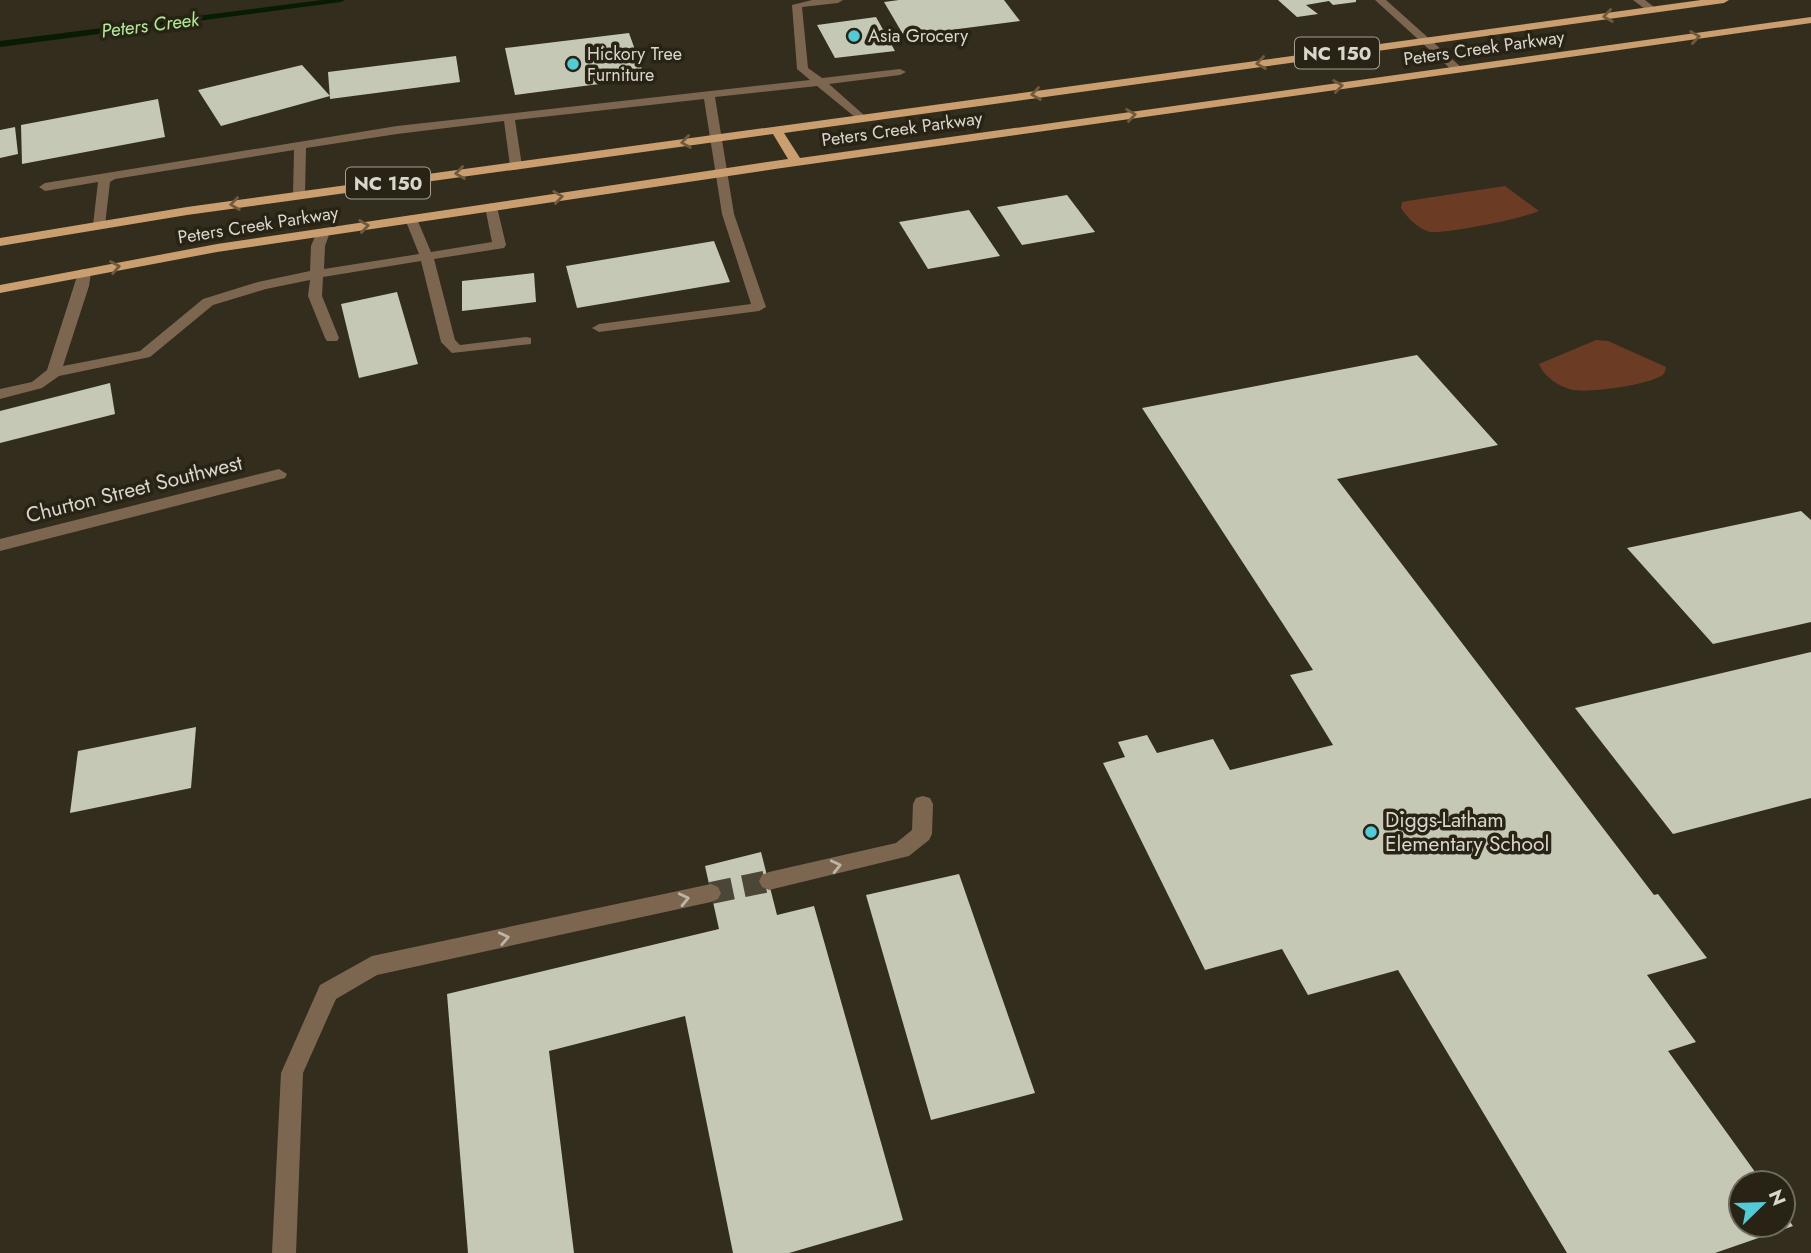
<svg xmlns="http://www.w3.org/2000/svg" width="1811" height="1253" viewBox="0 0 1811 1253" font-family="Jost,sans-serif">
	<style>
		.green { fill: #6c3b24 }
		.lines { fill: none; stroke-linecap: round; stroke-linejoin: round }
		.stream { fill: #081c01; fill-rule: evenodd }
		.building { fill: #c5c8b4 }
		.minor-tunnel { stroke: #4b4637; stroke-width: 22; stroke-dasharray: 22 11; stroke-linecap: butt }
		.minor { fill: #7c6650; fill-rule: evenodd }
		.major { fill: #ca9e6e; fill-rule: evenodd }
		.oneway { stroke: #715a3c }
		.oneway2 { stroke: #beb4a8 }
		.poi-dot { fill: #52cbd9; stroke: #282314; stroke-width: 2.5 }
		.labels { text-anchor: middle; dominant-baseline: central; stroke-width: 7; stroke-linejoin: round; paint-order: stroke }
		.far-poi-label { font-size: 18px; fill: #dad6cd; stroke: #282314; text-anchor: start }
		.far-street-label { font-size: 18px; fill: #dad6cd; stroke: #282314 }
		.far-water-label { font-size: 19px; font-style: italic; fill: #b0eb98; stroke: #282314 }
		.shield { fill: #282314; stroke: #a5a096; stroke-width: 2 }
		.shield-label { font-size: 19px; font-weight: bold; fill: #dad6cd }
		.street-label { font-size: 21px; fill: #dad6cd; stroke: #282314 }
		.poi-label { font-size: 21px; fill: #dad6cd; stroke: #282314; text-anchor: start }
	</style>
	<rect width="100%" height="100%" fill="#322d1d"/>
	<g class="green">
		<path d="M1505,186L1539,211C1525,218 1445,234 1430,232C1419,229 1407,218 1401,208L1402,202L1407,201Z"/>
		<path d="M1596,340L1608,341L1666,367C1665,372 1665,374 1661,376C1647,385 1589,393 1573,390C1560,387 1544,377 1539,364Z"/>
	</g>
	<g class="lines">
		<path class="stream" d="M322,0H345L341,2L0,47V41Z"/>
	</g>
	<g class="building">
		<path d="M899,0H1004L1020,21L904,36L884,2Z"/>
		<path d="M1278,0H1356V2L1333,5L1329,1L1306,5L1318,14L1297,17Z"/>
		<path d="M876,17L895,51L835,58L817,25Z"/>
		<path d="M629,33L645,78L515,95L505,48Z"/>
		<path d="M456,56L460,82L330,99L328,72Z"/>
		<path d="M302,65L330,96L221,126L198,90Z"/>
		<path d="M158,99L165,137L22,164L21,125Z"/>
		<path d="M15,127L18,154L0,158V130Z"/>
		<path d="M1067,195L1095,232L1022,245L997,207Z"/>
		<path d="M969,210L1000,256L928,269L899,222Z"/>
		<path d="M714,241L730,282L577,308L566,266Z"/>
		<path d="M534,273L536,302L462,311V281Z"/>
		<path d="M397,292L418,364L359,378L341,304Z"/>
		<path d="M1417,355L1498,445L1337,479L1654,895L1658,894L1707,958L1647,975L1696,1042L1668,1051L1763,1183H1741V1225H1783V1212L1793,1226L1715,1253H1567L1398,970L1308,995L1282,949L1205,970L1103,763L1125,757L1118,742L1147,735L1157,753L1213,739L1230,770L1333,745L1290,675L1313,670L1142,408Z"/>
		<path d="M110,383L115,414L0,443V411Z"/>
		<path d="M1801,511L1811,520V622L1713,644L1627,548Z"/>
		<path d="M1811,652V798L1673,834L1575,708Z"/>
		<path d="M196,727L191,788L70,813L78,751Z"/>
		<path d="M761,852L777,915L814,906L903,1220L789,1253H733L685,1016L549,1051L574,1253H468L447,994L719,929L705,866Z"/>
		<path d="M959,874L1035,1093L931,1120L866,895Z"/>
	</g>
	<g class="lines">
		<path class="minor-tunnel" d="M711,893L769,881"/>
		<g class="minor">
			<path d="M812,0H843L838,3L802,7L808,68L822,78L900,69L906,72L900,75L829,84L865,116V120L861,122L817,86L715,97L734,214L766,307L759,311L599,332L592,328L599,324L751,304L722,214L704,99L515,120L522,166L516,170L510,166L504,121L397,134L306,148L305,195L299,199L293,195L294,150L115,179L110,182L105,225L99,229L93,225L98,182L45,191L39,187L45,183L397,126L810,80L797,69L792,5Z"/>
			<path d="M1375,0H1386L1462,68V72H1454Z"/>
			<path d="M1633,0H1645L1658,10L1649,12Z"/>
			<path d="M491,203L497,207L506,245L504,248L434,259L455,340L460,345L526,337L531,338V344L452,353L441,342L421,261L323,277L322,296L339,338L337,341H327L325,338L308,296L310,280L266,289L213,305L150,357L59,376L42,388L0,399V389L32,382L47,370L79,270L84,269L91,273L89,286L63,366L140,351L203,299L258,282L310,271L311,246L318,229H328L330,232L325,246L324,269L419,254L405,219L411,215L417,219L431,252L492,242L485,207Z"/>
			<path d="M279,469L287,474L285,478L0,551V539Z"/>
			<path d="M923,796L930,798L933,804L932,834L929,840L909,856L769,890L762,887L759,881L762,875L769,872L896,843L912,830L913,804L916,798Z"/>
			<path d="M711,884L718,887L721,893L718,899L711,902L377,975L336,999L303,1073L296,1253H272L281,1073L320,985L372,956Z"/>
		</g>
		<path class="major" d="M1701,0H1729L1724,3L784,133L800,158L1811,17V23L775,169L217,252L0,293V285L217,244L788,159L773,134L187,215L0,246V238L187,207Z"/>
	</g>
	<defs><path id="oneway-chevron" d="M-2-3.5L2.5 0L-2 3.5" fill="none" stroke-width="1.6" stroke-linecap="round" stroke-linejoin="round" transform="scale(1.75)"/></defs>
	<g class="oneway">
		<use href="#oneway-chevron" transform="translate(1608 16) rotate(172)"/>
		<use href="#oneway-chevron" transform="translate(1695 37) rotate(-8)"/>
		<use href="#oneway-chevron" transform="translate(1261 63) rotate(172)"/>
		<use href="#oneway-chevron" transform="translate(1338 86) rotate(-8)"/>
		<use href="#oneway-chevron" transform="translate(1036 94) rotate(172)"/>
		<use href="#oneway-chevron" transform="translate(1131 115) rotate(-8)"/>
		<use href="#oneway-chevron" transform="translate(686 142) rotate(172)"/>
		<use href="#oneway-chevron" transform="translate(460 173) rotate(172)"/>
		<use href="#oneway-chevron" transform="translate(558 197) rotate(-8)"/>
		<use href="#oneway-chevron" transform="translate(235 204) rotate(172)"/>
		<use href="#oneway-chevron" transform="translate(364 226) rotate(-8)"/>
		<use href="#oneway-chevron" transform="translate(115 267) rotate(-10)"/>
	</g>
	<g class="oneway2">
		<use href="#oneway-chevron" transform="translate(836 866) rotate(-13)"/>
		<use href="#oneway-chevron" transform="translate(684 899) rotate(-13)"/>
		<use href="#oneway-chevron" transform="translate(504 938) rotate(-12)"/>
	</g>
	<g class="poi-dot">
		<circle cx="854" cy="36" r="7"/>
		<circle cx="573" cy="64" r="7"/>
		<circle cx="1371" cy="832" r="7"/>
	</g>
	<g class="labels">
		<g class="far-poi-label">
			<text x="868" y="36">Asia Grocery</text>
			<text x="587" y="54">Hickory Tree<tspan x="587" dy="21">Furniture</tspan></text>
		</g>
		<g class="far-street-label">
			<text transform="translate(1484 48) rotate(-8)">Peters Creek Parkway</text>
			<text transform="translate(902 129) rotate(-8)">Peters Creek Parkway</text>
			<text transform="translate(258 225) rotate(-9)">Peters Creek Parkway</text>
		</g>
		<g class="far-water-label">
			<text transform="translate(150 25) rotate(-7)">Peters Creek</text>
		</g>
		<g class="shield">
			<rect x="1295" y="37.5" width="84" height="31" rx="5"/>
			<rect x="346" y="167.5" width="84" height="31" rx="5"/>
		</g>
		<g class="shield-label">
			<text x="1337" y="53">NC 150</text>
			<text x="388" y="183">NC 150</text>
		</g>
		<g class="street-label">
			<text transform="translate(134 489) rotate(-14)">Churton Street Southwest</text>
		</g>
		<g class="poi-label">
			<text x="1385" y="820">Diggs-Latham<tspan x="1385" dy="24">Elementary School</tspan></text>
		</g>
	</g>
	<g transform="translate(1762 1204) rotate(67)"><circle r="33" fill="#282314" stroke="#6f6b5e" stroke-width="2"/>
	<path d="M0-5L12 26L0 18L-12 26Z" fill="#52cbd9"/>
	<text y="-10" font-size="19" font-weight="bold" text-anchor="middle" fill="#dad6cd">N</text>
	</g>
</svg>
